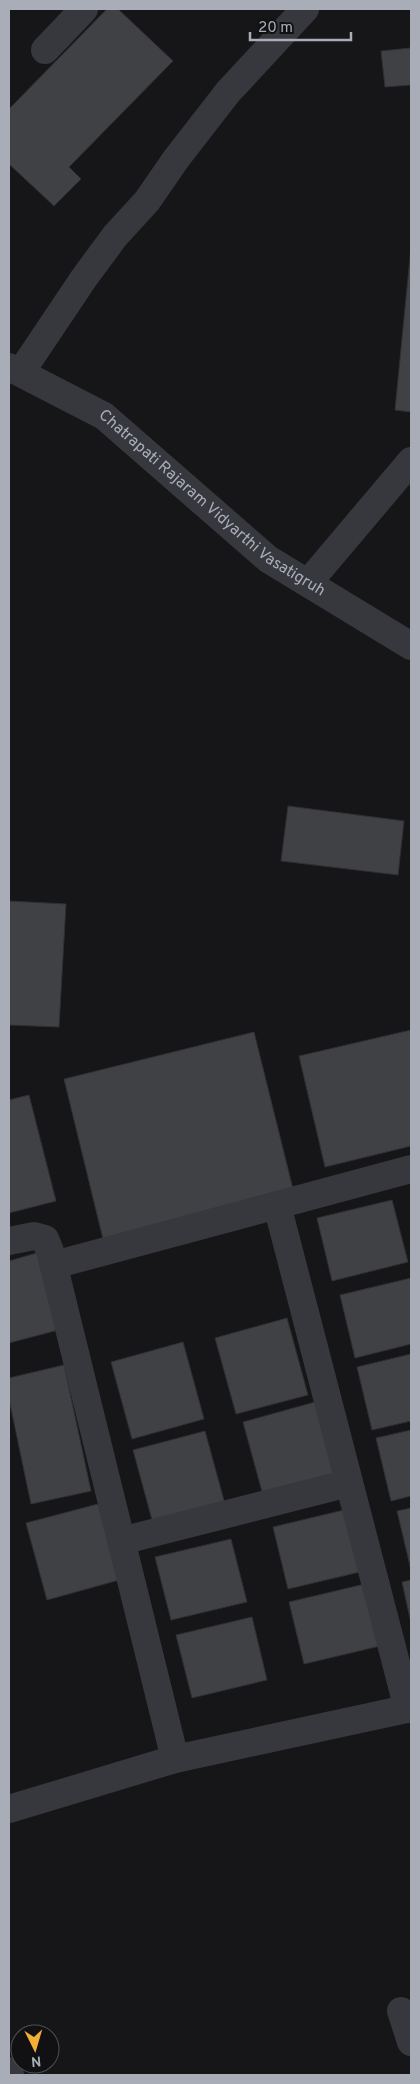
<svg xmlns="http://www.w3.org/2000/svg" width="420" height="2084" viewBox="0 0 420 2084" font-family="Overpass,sans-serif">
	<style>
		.building { fill: #404145; stroke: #303034 }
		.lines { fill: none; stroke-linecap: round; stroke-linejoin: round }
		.minor { stroke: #37383d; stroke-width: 28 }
		.labels { text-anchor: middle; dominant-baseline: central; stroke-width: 4.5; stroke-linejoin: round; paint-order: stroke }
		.street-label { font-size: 16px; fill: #a8adb8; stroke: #111113 }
	</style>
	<rect width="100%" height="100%" fill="#161618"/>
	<g class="building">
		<path d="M107,9H118L173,61L69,167L81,179L54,206L9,164V109Z"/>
		<path d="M411,48V85L385,87L381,51Z"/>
		<path d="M411,247V412L395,410Z"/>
		<path d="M288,806L404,821L398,875L281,861Z"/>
		<path d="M9,901L66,904L59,1027L9,1025Z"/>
		<path d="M411,1030V1146L325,1167L299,1056Z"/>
		<path d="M254,1032L294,1193L103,1239L64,1079Z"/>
		<path d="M29,1095L56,1201L9,1213V1100Z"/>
		<path d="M392,1200L408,1262L332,1281L317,1218Z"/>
		<path d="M40,1252L62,1329L9,1343V1261Z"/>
		<path d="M411,1278V1344L355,1358L340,1295Z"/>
		<path d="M287,1318L308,1395L236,1414L215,1338Z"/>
		<path d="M183,1342L204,1419L132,1439L111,1362Z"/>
		<path d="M411,1354V1421L372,1430L357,1367Z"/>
		<path d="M64,1365L91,1491L31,1504L9,1399V1378Z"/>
		<path d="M315,1402L336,1479L264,1499L243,1422Z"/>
		<path d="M411,1430V1496L391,1501L376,1438Z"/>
		<path d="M205,1431L226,1508L154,1527L133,1450Z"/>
		<path d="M98,1504L119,1580L47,1600L26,1523Z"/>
		<path d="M411,1508V1570L397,1511Z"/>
		<path d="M348,1509L364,1571L288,1589L273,1527Z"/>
		<path d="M231,1539L247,1602L171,1620L155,1557Z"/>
		<path d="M411,1580V1623L402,1582Z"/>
		<path d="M365,1584L380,1646L304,1664L289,1602Z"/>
		<path d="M252,1617L267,1680L192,1698L176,1635Z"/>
	</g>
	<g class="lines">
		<g class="minor">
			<path d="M45,50L84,9"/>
			<path id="s1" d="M9,367L104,416L268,559L411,646"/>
			<path d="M21,372L84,278L115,236L147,201L176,159L228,92L305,9"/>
			<path d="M308,583L411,461"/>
			<path d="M277,1205L408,1709"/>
			<path d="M9,1241L34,1236L45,1239L50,1251L175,1759"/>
			<path d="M54,1265L411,1169"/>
			<path d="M121,1541L349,1483"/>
			<path d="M9,1809L175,1759L411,1708"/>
			<path d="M401,2011L411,2042"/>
			<path d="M9,2071L10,2075"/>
		</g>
	</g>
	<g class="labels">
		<g class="street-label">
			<text stroke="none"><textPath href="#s1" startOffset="246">Chatrapati Rajaram Vidyarthi Vasatigruh</textPath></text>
		</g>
	</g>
	<rect width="420" height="2084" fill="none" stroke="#a8adb8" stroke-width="20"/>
	<g transform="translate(35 2049) rotate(175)"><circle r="24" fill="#111113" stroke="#4d4f55"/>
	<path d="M0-4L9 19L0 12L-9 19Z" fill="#f2b134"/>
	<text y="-8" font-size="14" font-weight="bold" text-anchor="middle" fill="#a8adb8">N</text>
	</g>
	<path d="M250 32v8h101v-8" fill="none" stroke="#a8adb8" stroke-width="2.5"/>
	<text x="258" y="32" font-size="15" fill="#a8adb8" stroke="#111113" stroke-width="4" paint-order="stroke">20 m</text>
</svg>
